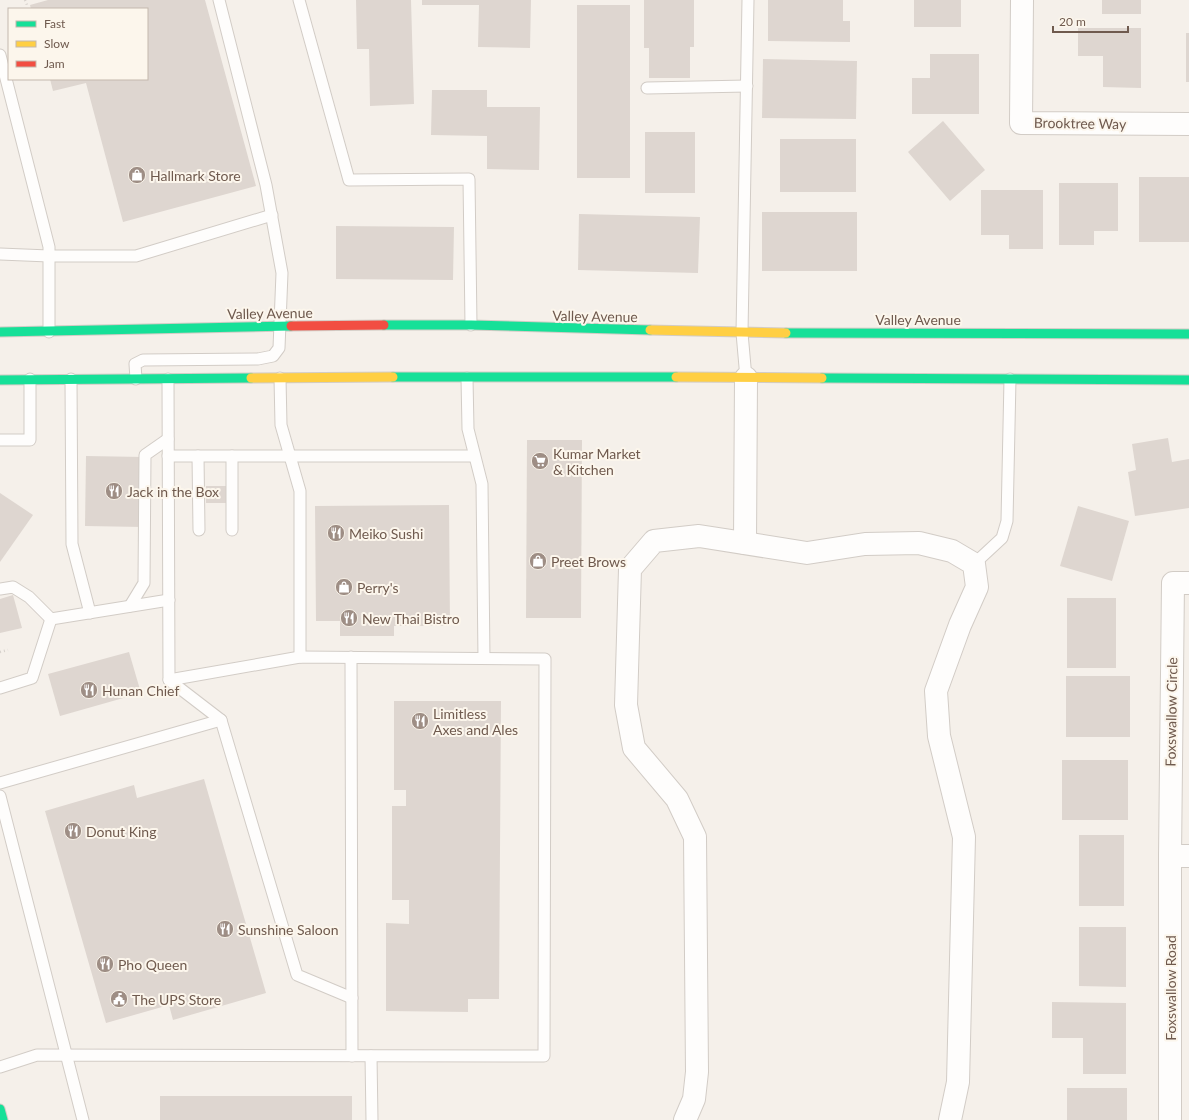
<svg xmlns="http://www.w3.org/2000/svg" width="1189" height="1120" viewBox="0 0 1189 1120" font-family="Lato,sans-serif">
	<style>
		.building { fill: #ded6d0 }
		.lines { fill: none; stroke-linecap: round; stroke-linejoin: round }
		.lane-casing { stroke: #d2ccc6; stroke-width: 13 }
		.street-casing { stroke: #d2ccc6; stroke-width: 24 }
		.fast-casing { stroke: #d2ccc5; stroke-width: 11 }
		.slow-casing { stroke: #d2ccc5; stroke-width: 11 }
		.jam-casing { stroke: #d2ccc5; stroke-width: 11 }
		.path { stroke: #d5d0cb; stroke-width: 2.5; stroke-dasharray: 1 3; stroke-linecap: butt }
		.lane { stroke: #fefdfc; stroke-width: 11 }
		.street { stroke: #fefdfc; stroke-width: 22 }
		.fast { stroke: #16e098; stroke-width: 9 }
		.slow { stroke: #ffcf43; stroke-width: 9 }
		.jam { stroke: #f24e42; stroke-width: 9 }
		.labels { text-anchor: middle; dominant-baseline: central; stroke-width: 4; stroke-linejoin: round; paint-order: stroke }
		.street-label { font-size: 14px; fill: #6f5a4e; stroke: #fcf6ec }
		.poi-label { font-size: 14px; fill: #6f5a4e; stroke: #fcf6ec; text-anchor: start }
	</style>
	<rect width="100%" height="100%" fill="#f5f0ea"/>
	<g class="building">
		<path d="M48,0H205L256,186L123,222L86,83L53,91L50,79H147V9H31L30,5Z"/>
		<path d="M356,0H411L414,104L370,106L369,49H357Z"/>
		<path d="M422,0H531L530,48L478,47L479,5H422Z"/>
		<path d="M644,0H694V47H690V78H649V48H644Z"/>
		<path d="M768,0H843V21H850V42L768,41Z"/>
		<rect x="914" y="0" width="47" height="27"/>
		<rect x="1102" y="0" width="39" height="14"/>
		<rect x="577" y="5" width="53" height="173"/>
		<path d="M1078,28H1141V88L1103,87V56H1078Z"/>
		<rect x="1186" y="33" width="3" height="49"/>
		<path d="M930,54H979V114H912V78H930Z"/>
		<path d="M763,59L857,61L856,119L762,118Z"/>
		<path d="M432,90H487V107H540L539,170L487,169V136L431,135Z"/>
		<path d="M943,121L985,170L950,201L908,152Z"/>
		<rect x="645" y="132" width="50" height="61"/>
		<rect x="780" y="139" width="76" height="53"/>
		<rect x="1139" y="177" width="50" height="65"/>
		<path d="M1059,183H1118V231H1094V245H1059Z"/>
		<path d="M981,190H1043V249H1009V235H981Z"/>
		<rect x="762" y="212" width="95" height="59"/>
		<path d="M579,214L700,217L698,273L578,270Z"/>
		<path d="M336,226L454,227L453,280L336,279Z"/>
		<path d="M1168,438L1172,462L1189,459V508L1135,516L1128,472L1136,470L1132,444Z"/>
		<path d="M527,440H582L581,618H526Z"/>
		<path d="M86,456L144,457L143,527L85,526Z"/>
		<rect x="206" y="486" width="21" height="17"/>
		<path d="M0,493L33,515L0,562Z"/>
		<path d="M449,505L450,626H394V636H340V621H316L315,506Z"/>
		<path d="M1078,506L1129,521L1112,581L1060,566Z"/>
		<path d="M13,595L22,628L0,633V599Z"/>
		<rect x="1067" y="598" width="49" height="70"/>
		<path d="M129,652L141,693L60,716L48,674Z"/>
		<rect x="1066" y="676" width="64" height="61"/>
		<path d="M394,701H501L499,999H468V1012L386,1011V923L409,924V900H392V806H406V790H394Z"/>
		<rect x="1062" y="760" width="66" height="60"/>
		<path d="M204,779L266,993L173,1020L169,1005L106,1023L45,811L134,785L137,798Z"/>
		<rect x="1079" y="835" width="45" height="71"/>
		<path d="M1079,927H1126V987L1079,986Z"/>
		<path d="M1052,1002L1126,1003V1074H1083V1038H1052Z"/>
		<rect x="1067" y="1088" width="60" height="32"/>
		<rect x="160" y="1096" width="192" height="24"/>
	</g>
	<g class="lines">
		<defs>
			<g id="lane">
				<path d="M299,0L349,180L469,179L471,325"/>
				<path d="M0,55L49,247V332"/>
				<path d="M647,88L747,86"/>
				<path d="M0,254L49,256H136L272,215"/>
				<path d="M280,378L281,425L300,491V657"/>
				<path d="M467,378L468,429L482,484L484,658"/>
				<path d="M746,378L742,333L748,0"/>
				<path d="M71,379L72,544L90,613"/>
				<path d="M136,379L135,364L143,360L258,359L273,356L279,348L282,273L266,185L219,0"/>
				<path d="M168,379L169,680L221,720L297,975L352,998"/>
				<path d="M0,440H30V379"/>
				<path d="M168,456H474"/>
				<path d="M198,456L199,530"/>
				<path d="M232,530V456"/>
				<path d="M974,564L1002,538L1007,521L1010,379"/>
				<path d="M0,589L13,587L29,597L51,619"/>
				<path d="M130,606L144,583L145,455L168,439"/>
				<path d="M351,657L352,1056"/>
				<path d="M0,688L32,678L51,619L169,600"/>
				<path d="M0,783L221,720"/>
				<path d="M0,796L83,1120"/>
				<path d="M371,1056L372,1120"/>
				<path d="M0,1067L37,1055L544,1056L545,659L300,657L169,680"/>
			</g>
			<g id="street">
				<path d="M1022,0L1021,123L1189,124"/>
				<path d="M745,543L746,378"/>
				<path d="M1170,856H1189"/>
				<path d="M685,1120L694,1099L697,1072L695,837L677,799L634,748L626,705L630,569L654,541L699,536L807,553L865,544L919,543L952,551L974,564L977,587L960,625L936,691L939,736L964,837L958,1082L950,1120"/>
				<path d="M1170,1120V856L1173,583H1189"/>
			</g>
			<g id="fast">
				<path d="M384,325H471L650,330"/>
				<path d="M0,332L291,326"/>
				<path d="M786,333L1189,334"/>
				<path d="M393,377H676"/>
				<path d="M822,378L1189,380"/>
				<path d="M0,380L251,378"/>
				<path d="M0,1109L3,1120"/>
			</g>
			<g id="slow">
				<path d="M650,330L786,333"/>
				<path d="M676,377L822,378"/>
				<path d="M251,378L393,377"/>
			</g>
			<path id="jam" d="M291,326L384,325"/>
		</defs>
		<use href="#lane" class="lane-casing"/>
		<use href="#street" class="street-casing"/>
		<use href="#fast" class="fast-casing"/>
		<use href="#slow" class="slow-casing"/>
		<use href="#jam" class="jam-casing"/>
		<g class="path">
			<path d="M25,0L27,5"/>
			<path d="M0,652L8,650"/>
		</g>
		<use href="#lane" class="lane"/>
		<use href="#street" class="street"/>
		<use href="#fast" class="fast"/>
		<use href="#slow" class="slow"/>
		<use href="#jam" class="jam"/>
	</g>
	<defs>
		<symbol id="shop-disc" viewBox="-11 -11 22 22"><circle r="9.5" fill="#9e8e85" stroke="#fcf6ec"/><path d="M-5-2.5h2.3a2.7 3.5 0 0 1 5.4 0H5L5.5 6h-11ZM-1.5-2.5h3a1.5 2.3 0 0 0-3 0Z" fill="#fff"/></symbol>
		<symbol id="supermarket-disc" viewBox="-11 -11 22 22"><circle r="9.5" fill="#9e8e85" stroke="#fcf6ec"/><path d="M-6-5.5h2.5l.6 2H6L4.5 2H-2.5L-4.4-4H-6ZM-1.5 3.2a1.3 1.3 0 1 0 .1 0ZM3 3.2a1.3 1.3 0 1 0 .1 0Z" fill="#fff"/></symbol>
		<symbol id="restaurant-disc" viewBox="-11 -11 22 22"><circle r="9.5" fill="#9e8e85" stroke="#fcf6ec"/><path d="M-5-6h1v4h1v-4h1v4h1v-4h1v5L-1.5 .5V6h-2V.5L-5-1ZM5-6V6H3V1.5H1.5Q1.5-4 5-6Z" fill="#fff"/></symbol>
		<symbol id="civic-disc" viewBox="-11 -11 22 22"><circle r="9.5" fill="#9e8e85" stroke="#fcf6ec"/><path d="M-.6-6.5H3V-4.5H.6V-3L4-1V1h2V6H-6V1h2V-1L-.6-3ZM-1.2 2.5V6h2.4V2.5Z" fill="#fff"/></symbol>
	</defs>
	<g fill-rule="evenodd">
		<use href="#shop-disc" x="127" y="165" width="20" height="20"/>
		<use href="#supermarket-disc" x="530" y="451" width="20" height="20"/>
		<use href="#restaurant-disc" x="104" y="481" width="20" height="20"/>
		<use href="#restaurant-disc" x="326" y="523" width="20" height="20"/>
		<use href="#shop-disc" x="528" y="551" width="20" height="20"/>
		<use href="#shop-disc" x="334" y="577" width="20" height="20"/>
		<use href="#restaurant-disc" x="339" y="608" width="20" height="20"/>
		<use href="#restaurant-disc" x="79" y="680" width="20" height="20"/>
		<use href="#restaurant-disc" x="410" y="711" width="20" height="20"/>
		<use href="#restaurant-disc" x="63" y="821" width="20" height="20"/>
		<use href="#restaurant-disc" x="215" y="919" width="20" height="20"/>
		<use href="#restaurant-disc" x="95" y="954" width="20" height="20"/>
		<use href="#civic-disc" x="109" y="989" width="20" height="20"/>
	</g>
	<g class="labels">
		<g class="street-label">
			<text transform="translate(1080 123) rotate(1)">Brooktree Way</text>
			<text transform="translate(270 313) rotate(-1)">Valley Avenue</text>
			<text transform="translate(595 316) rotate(1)">Valley Avenue</text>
			<text x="918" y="319">Valley Avenue</text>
			<text transform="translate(1171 712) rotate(-89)">Foxswallow Circle</text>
			<text transform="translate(1170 988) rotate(-90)">Foxswallow Road</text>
		</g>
		<g class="poi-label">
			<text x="150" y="175">Hallmark Store</text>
			<text x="553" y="453">Kumar Market<tspan x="553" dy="16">&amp; Kitchen</tspan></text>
			<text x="127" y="491">Jack in the Box</text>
			<text x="349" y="533">Meiko Sushi</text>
			<text x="551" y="561">Preet Brows</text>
			<text x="357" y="587">Perry's</text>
			<text x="362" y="618">New Thai Bistro</text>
			<text x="102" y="690">Hunan Chief</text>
			<text x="433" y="713">Limitless<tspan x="433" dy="16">Axes and Ales</tspan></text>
			<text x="86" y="831">Donut King</text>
			<text x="238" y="929">Sunshine Saloon</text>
			<text x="118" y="964">Pho Queen</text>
			<text x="132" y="999">The UPS Store</text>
		</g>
	</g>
	<rect x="8" y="8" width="140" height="72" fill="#fcf6ec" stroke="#c4b8ad"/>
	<rect x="16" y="21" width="20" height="6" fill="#16e098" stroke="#c4b8ad"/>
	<text x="44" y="28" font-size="12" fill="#6f5a4e">Fast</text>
	<rect x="16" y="41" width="20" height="6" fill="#ffcf43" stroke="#c4b8ad"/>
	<text x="44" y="48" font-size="12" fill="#6f5a4e">Slow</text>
	<rect x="16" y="61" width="20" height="6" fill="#f24e42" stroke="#c4b8ad"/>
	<text x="44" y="68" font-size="12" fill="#6f5a4e">Jam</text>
	<path d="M1053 26v6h75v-6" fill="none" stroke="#6f5a4e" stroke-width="2"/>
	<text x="1059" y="26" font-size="12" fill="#6f5a4e" stroke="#fcf6ec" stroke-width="3" paint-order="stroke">20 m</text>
</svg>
